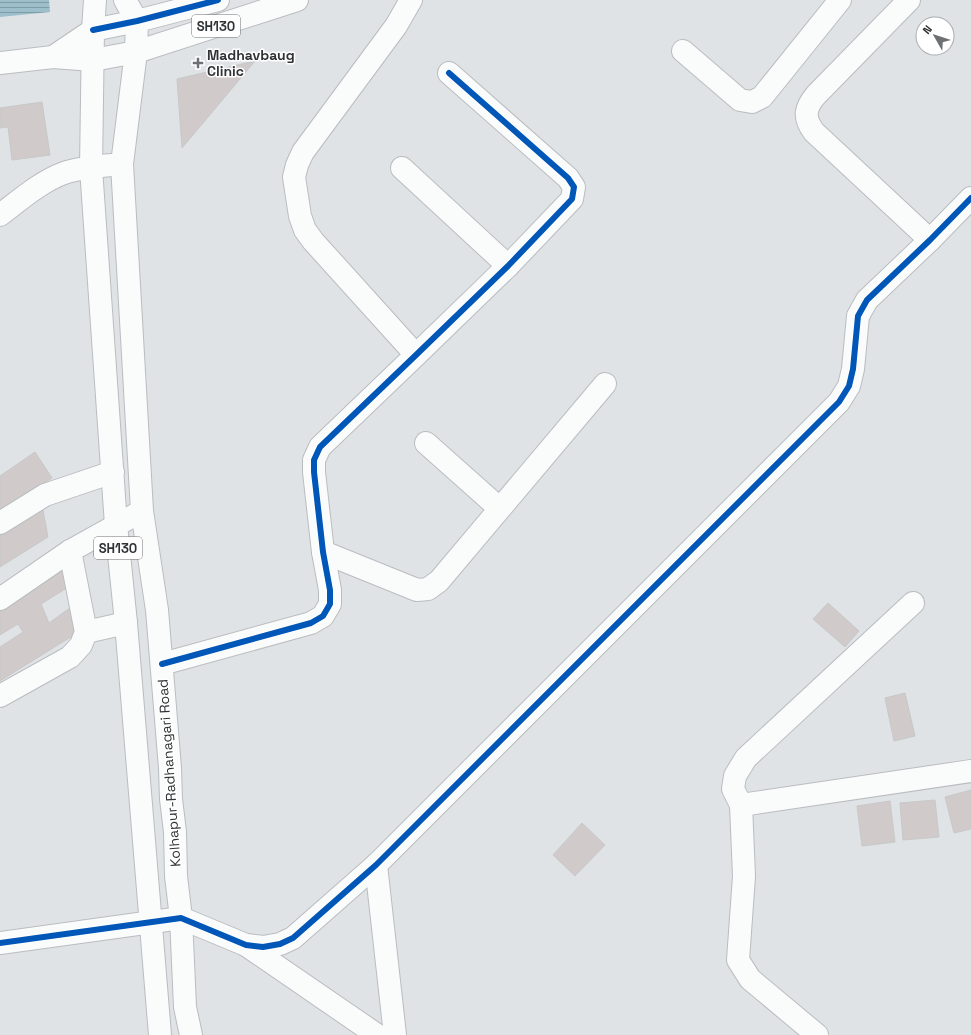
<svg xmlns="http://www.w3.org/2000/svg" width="971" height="1035" viewBox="0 0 971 1035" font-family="'Space Grotesk',sans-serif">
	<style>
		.water { fill: url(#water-rules) }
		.building { fill: #d1caca; stroke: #c7c8c8 }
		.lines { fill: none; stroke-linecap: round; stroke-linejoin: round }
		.minor-casing { stroke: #babdc0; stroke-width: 24 }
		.major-casing { stroke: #babdc0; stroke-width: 24 }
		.minor { stroke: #fafbfb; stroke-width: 22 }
		.major { stroke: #fafbfb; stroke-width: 22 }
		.cycleway-casing { stroke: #fff; stroke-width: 8 }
		.cycleway { stroke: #0057b8; stroke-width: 6 }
		.poi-dot { fill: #6d7173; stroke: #fff; stroke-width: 1.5 }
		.labels { text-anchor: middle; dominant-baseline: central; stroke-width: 3; stroke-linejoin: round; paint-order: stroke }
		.shield { fill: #fff; stroke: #6e7072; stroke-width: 1 }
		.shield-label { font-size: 13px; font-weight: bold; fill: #303335 }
		.poi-label { font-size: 14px; font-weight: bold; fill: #303335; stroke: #fff; text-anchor: start }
		.street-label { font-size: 14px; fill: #303335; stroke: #fff }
	</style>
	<defs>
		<pattern id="water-rules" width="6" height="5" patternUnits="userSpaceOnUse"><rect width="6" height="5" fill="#9dbfcb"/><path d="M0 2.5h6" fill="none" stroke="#809ca6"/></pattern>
	</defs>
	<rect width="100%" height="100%" fill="#dfe3e6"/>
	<path class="water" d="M0,0H49L50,12L0,17Z"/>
	<g class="building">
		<path d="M255,61L182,148L177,79Z"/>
		<path d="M42,102L50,155L12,160L8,127L0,128V108Z"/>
		<path d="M35,452L52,478L0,513V476Z"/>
		<path d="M42,505L48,537L0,567V531Z"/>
		<path d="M68,561L70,586L41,604L49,623L74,605V635L0,681V647L23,632L18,624L0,635V606Z"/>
		<path d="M828,603L859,631L845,647L813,619Z"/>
		<path d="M905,693L915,736L894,741L885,698Z"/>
		<path d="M971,790V829L954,833L945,797Z"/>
		<path d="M935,800L939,837L903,840L900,803Z"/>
		<path d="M890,801L895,842L862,846L857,806Z"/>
		<path d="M582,823L605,845L575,876L553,855Z"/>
	</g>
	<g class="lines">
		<defs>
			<g id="minor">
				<path d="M411,0L396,26L303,152L297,165L294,177L300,216L305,230L313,241L416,355"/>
				<path d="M909,0L816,95C805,108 803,117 814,132L930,240"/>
				<path d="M683,51L740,100L752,102L762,97L840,0"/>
				<path d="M402,168L508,266"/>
				<path d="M0,215C20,200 40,182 64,173C82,167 103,166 122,164"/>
				<path d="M426,443L499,508"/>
				<path d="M0,523L45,495L113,472"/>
				<path d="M323,552L417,590L428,589L439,581L605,384"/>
				<path d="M0,599L70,551L142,511"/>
				<path d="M913,603L746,758L735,776L733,789L741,805L971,771"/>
				<path d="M86,632L126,623"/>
				<path d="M162,664L311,623L323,616L330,604V590L323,552L314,472V460L320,447L416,355L508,266L572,199L574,187L568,178L449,73"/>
				<path d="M0,696L70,657L81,645L86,632L70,551"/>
				<path d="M741,805L744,876L738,960L750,979L817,1035"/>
				<path d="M376,865L395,1035"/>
				<path d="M0,943L181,918L246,945L263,947L280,944L293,938L376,865L839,402L849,386L853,369L858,316L867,300L930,240L971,198"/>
				<path d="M246,945L377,1035"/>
			</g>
			<g id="major">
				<path d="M95,0L93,30L91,168L116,525L126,623L160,1035"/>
				<path d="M125,0L137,21L136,52L122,164L142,511L157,610L170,768L171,799L175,832L176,876L181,918L185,1007L191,1035"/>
				<path d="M53,57L93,30L137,21L218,0"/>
				<path d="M0,63L53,57L93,60L136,52L297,0"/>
			</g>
		</defs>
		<use href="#minor" class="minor-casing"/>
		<use href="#major" class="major-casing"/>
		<use href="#minor" class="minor"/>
		<use href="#major" class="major"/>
		<defs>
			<g id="cycleway">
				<path d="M93,30L137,21L218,0"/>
				<path d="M162,664L311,623L323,616L330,604V590L323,552L314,472V460L320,447L416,355L508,266L572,199L574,187L568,178L449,73"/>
				<path d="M0,943L181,918L246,945L263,947L280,944L293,938L376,865L839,402L849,386L853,369L858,316L867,300L930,240L971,198"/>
			</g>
		</defs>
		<use href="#cycleway" class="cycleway-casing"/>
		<use href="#cycleway" class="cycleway"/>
	</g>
	<path class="poi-dot" d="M196 57h4v4h4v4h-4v4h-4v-4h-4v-4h4z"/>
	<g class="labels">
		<g class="shield">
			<rect x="192" y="15" width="48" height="22" rx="3"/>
			<rect x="94" y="537" width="48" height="22" rx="3"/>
		</g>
		<g class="shield-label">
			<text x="216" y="26">SH130</text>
			<text x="118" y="548">SH130</text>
		</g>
		<g class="poi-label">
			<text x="207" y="55">Madhavbaug<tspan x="207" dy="16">Clinic</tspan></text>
		</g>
		<g class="street-label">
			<text transform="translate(169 773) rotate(-94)">Kolhapur-Radhanagari Road</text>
		</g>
	</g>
	<g transform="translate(935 36) rotate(309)"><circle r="19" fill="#ffffff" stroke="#acadae"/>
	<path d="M0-3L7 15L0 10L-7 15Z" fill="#6d7173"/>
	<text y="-6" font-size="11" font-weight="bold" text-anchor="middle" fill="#303335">N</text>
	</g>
</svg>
